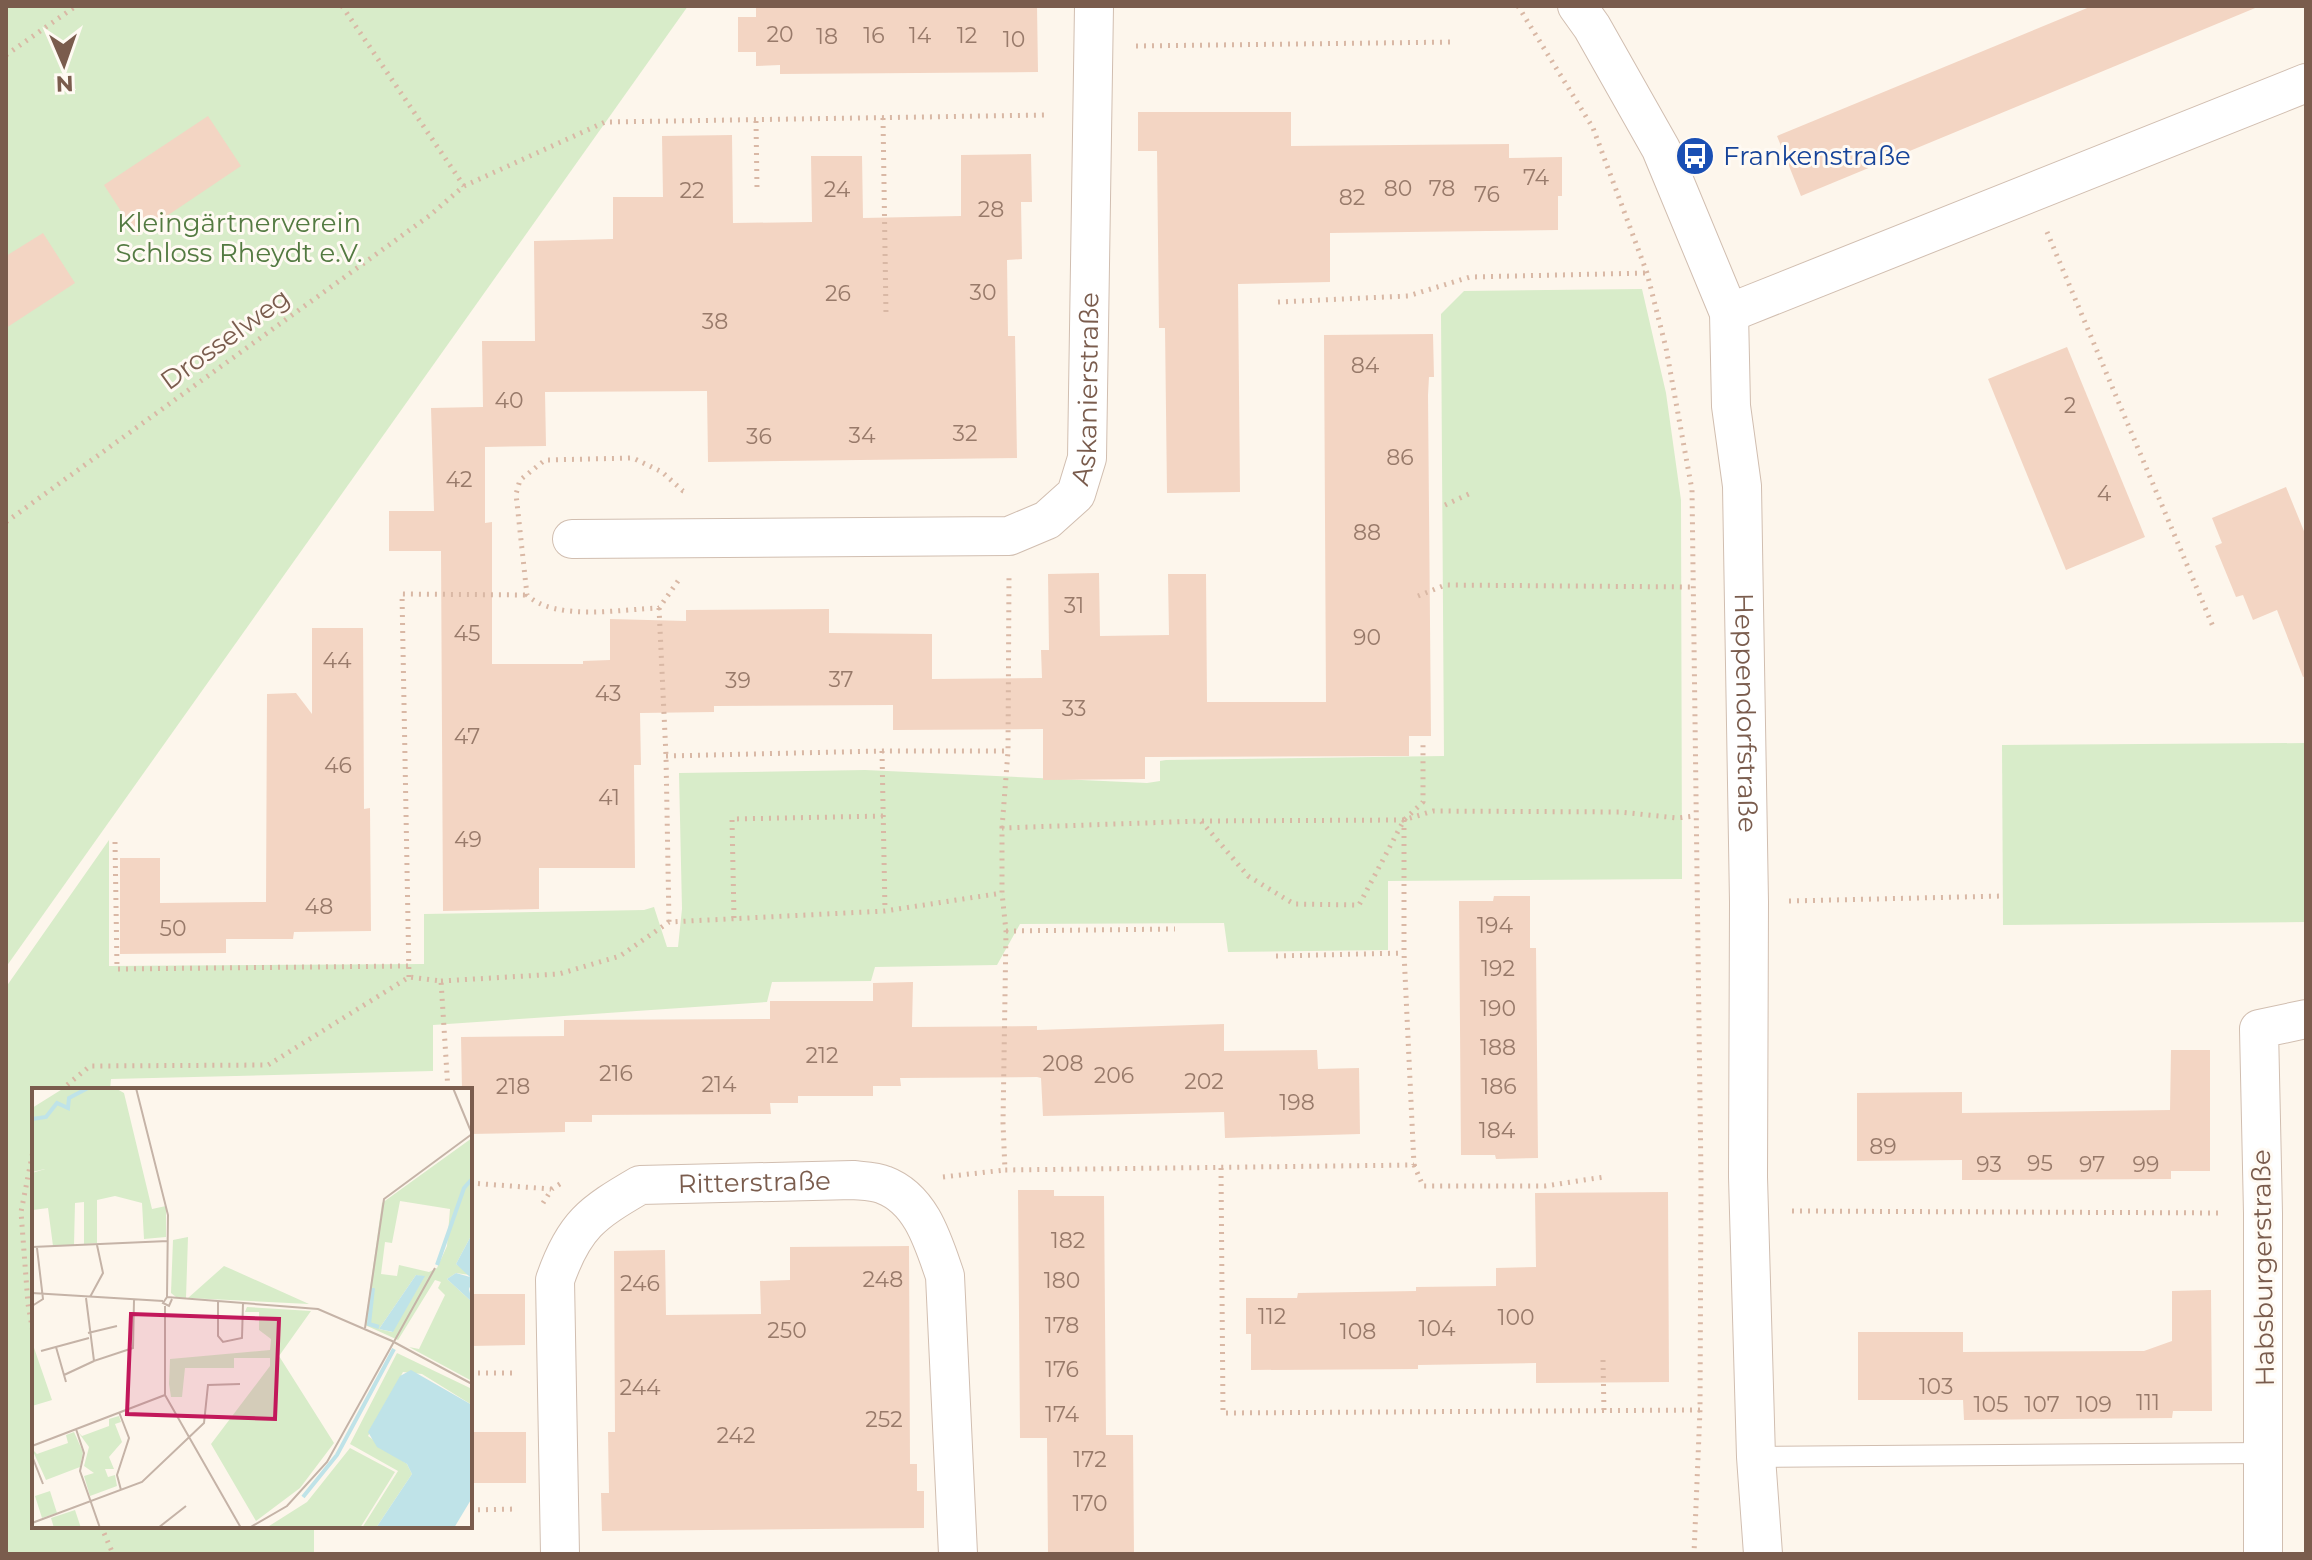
<svg xmlns="http://www.w3.org/2000/svg" width="2312" height="1560" viewBox="0 0 2312 1560" font-family="Montserrat,sans-serif">
	<style>
		.green { fill: #d8ecc9 }
		.building { fill: #f3d5c3 }
		.lines { fill: none; stroke-linecap: round; stroke-linejoin: round }
		.lane-casing { stroke: #d1beb0; stroke-width: 22 }
		.street-casing { stroke: #d1beb0; stroke-width: 40 }
		.path { stroke: #d9b8a5; stroke-width: 5; stroke-dasharray: 2 6; stroke-linecap: butt }
		.lane { stroke: #fff; stroke-width: 20 }
		.street { stroke: #fff; stroke-width: 38 }
		.labels { text-anchor: middle; dominant-baseline: central; stroke-width: 6; stroke-linejoin: round; paint-order: stroke }
		.number-label { font-size: 22px; fill: #987a6a }
		.transit-label { font-size: 26px; fill: #164399; stroke: #fffaf3; text-anchor: start }
		.park-label { font-size: 26px; fill: #537a41; stroke: #fffaf3 }
		.street-label { font-size: 26px; fill: #7a5c4d; stroke: #fffaf3 }
		.inset-river { fill: none; stroke: #bfe3e8; stroke-width: 4 }
		.inset-road { fill: none; stroke: #c5b3a7; stroke-width: 2 }
		.view { fill: #c2185b; fill-opacity: 0.15; stroke: #c2185b; stroke-width: 4 }
		.inset-edge { fill: none; stroke: #7a5c4d; stroke-width: 4 }
	</style>
	<rect width="100%" height="100%" fill="#fdf6ec"/>
	<g class="green">
		<path d="M6,6H688L6,967Z"/>
		<path d="M1642,289L1666,393L1681,500L1682,879L1388,881V950L1228,952L1224,923L1020,924L997,965L875,967L871,981L772,982L767,1002L433,1025V1071L111,1079L110,1090H34V1526H314V1554H6V987L109,840V966L424,964V914L644,910L654,907L667,947H678L682,909L679,773L865,770L1147,783L1160,781V761L1166,760L1444,756L1441,314L1464,291Z"/>
		<path d="M2306,743V922L2003,925L2002,745Z"/>
	</g>
	<g class="building">
		<path d="M756,6H1037L1038,72L780,74V65L756,66V52H738V17H756Z"/>
		<path d="M2092,6H2260L1801,196L1777,136Z"/>
		<path d="M1138,112H1291V146L1509,144V158L1562,157V196H1558V230L1330,233V282L1238,284L1240,492L1167,493L1165,328H1159L1157,151H1138Z"/>
		<path d="M208,116L241,166L137,236L104,185Z"/>
		<path d="M732,135L733,223L812,222L811,156H862L863,218L961,216V155L1031,154L1032,202H1021L1022,259L1007,260L1008,336H1015L1017,458L708,462L707,391L545,392L546,446L485,447V523L492,522V664H583V661L610,660V619L686,621V610L829,609V633L932,634V679L1042,678L1041,650H1049L1048,574L1099,573L1100,636L1169,635L1168,574H1206L1207,702H1326L1324,335L1433,334L1434,377H1429L1428,395L1431,736H1409V756L1145,757V779L1043,780V729L893,730V705L714,706V712L640,713L641,765H634L635,868H539V909L443,911L441,551H389V511H434L431,408L483,407L482,341H535L534,241L613,239V197H663L662,136Z"/>
		<path d="M43,233L75,283L6,328V256Z"/>
		<path d="M2067,347L2145,537L2066,570L1988,379Z"/>
		<path d="M2286,487L2306,536V676L2303,677L2277,610L2253,620L2243,595L2236,597L2215,546L2222,543L2212,518Z"/>
		<path d="M312,628H363L364,809L370,808L371,931L294,932L293,939H226V953L120,954V858H160V903L266,902L267,694L296,693L312,714Z"/>
		<path d="M1494,896H1530V948H1536L1538,1158L1496,1159L1495,1155H1461L1459,901H1493Z"/>
		<path d="M913,982L912,1027L1037,1026V1030L1224,1024V1051L1317,1050L1318,1069L1359,1068L1360,1134L1225,1138L1224,1112L1043,1116L1041,1078L1037,1077L900,1078L901,1086H873V1096H798V1103H770L771,1114L592,1115V1122H565V1132L470,1134V1090H462L461,1037L564,1036V1020L770,1019V1001H873V983Z"/>
		<path d="M2171,1050H2210V1171H2171V1179L1962,1180V1160L1857,1161V1093L1962,1092V1113L2170,1110Z"/>
		<path d="M1018,1190H1054V1196H1104L1106,1435H1133L1134,1554H1048L1047,1438H1020Z"/>
		<path d="M1668,1192L1669,1382L1536,1383V1363L1418,1365V1369L1251,1370V1334H1246V1298H1297L1298,1293L1416,1291V1287L1496,1286V1268L1536,1267L1535,1193Z"/>
		<path d="M909,1246L910,1464H917V1491H924V1528L602,1531L601,1493H609L608,1432H615L614,1251L665,1250L666,1315L761,1314L760,1281L790,1280V1247Z"/>
		<path d="M2211,1290L2212,1411H2173L2172,1418L1964,1420L1963,1400H1858V1332H1963V1352L2144,1351L2172,1341V1291Z"/>
		<path d="M470,1294H525V1345L470,1346Z"/>
		<rect x="470" y="1432" width="56" height="51"/>
	</g>
	<g class="lines">
		<defs>
			<path id="lane" d="M1756,1457L2264,1453"/>
			<g id="street">
				<path id="s1" d="M1577,6L1592,27L1661,149L1729,313L1731,406L1742,486L1749,902L1748,1177L1756,1457L1763,1554"/>
				<path d="M1729,313L2306,83"/>
				<path id="s2" d="M572,539L1009,536L1047,520L1076,494L1087,458L1094,6"/>
				<path id="s3" d="M560,1554L555,1280C574,1225 592,1213 640,1185L853,1180C862,1181 875,1181 884,1185C921,1199 933,1241 945,1276L958,1554"/>
				<path d="M2263,1554V1213L2259,1029L2306,1019"/>
			</g>
		</defs>
		<use href="#lane" class="lane-casing"/>
		<use href="#street" class="street-casing"/>
		<g class="path">
			<path d="M342,6L464,186"/>
			<path d="M1518,6L1593,128L1647,273L1666,348L1692,490L1701,1177L1700,1410L1694,1554"/>
			<path d="M1136,46L1455,42"/>
			<path d="M6,55L76,6"/>
			<path d="M883,118L886,315"/>
			<path d="M756,121L757,188"/>
			<path d="M2047,232L2214,629"/>
			<path d="M1278,302L1408,296L1470,277L1647,273"/>
			<path d="M1445,505L1471,493"/>
			<path d="M6,522L429,216L464,186L605,122L1049,115"/>
			<path d="M678,581L659,608C621,609 556,622 527,595L516,494L520,480L545,460L633,458L662,472L683,491L689,493"/>
			<path d="M1418,596L1445,585L1692,587"/>
			<path d="M659,608L666,756L669,922"/>
			<path d="M882,751L885,911"/>
			<path d="M666,756L882,751H1008"/>
			<path d="M1404,820V953L1414,1165L1005,1170L1003,1123L1006,931L1002,893V828L1201,821L1248,876L1294,904L1359,905L1404,820L1423,802V745"/>
			<path d="M1202,821L1404,820L1433,811L1620,812L1677,818L1695,816"/>
			<path d="M1002,828L1008,751L1009,577"/>
			<path d="M115,842L117,969L408,966"/>
			<path d="M1789,901L2004,896"/>
			<path d="M734,918L732,819L884,816"/>
			<path d="M1006,931L1175,929"/>
			<path d="M1276,956L1404,953"/>
			<path d="M409,977L402,594L526,595"/>
			<path d="M441,981L559,974L620,956L669,922L885,911L1002,893"/>
			<path d="M61,1090L90,1066L268,1065L409,977L441,981L448,1090"/>
			<path d="M34,1146L21,1212L28,1304L34,1338"/>
			<path d="M1414,1165L1423,1186H1545L1604,1177"/>
			<path d="M1221,1168L1223,1413L1700,1410"/>
			<path d="M943,1177L1005,1170"/>
			<path d="M470,1183L551,1189"/>
			<path d="M543,1203L552,1189L563,1182"/>
			<path d="M1792,1211L2222,1213"/>
			<path d="M1603,1360L1604,1412"/>
			<path d="M470,1373H515"/>
			<path d="M470,1510L517,1509"/>
			<path d="M101,1526L113,1554"/>
		</g>
		<use href="#lane" class="lane"/>
		<use href="#street" class="street"/>
	</g>
	<defs>
		<symbol id="bus-disc" viewBox="-11 -11 22 22"><circle r="9.5" fill="#1a4fb4" stroke="#fffaf3"/><path d="M-5-6H5V4H4V6H2V4H-2V6H-4V4H-5ZM-3.5-4V0h7V-4ZM-3.5 1.2v1.5H-2V1.2ZM2 1.2v1.5H3.5V1.2Z" fill="#fff"/></symbol>
	</defs>
	<g fill-rule="evenodd">
		<use href="#bus-disc" x="1673" y="134" width="44" height="44"/>
	</g>
	<g class="labels">
		<g class="number-label">
			<text x="780" y="34">20</text>
			<text x="874" y="35">16</text>
			<text x="920" y="35">14</text>
			<text x="967" y="35">12</text>
			<text x="827" y="36">18</text>
			<text x="1014" y="39">10</text>
			<text x="1536" y="177">74</text>
			<text x="1398" y="188">80</text>
			<text x="1442" y="188">78</text>
			<text x="837" y="189">24</text>
			<text x="692" y="190">22</text>
			<text x="1487" y="194">76</text>
			<text x="1352" y="197">82</text>
			<text x="991" y="209">28</text>
			<text x="983" y="292">30</text>
			<text x="838" y="293">26</text>
			<text x="715" y="321">38</text>
			<text x="1365" y="365">84</text>
			<text x="509" y="400">40</text>
			<text x="2070" y="405">2</text>
			<text x="965" y="433">32</text>
			<text x="862" y="435">34</text>
			<text x="759" y="436">36</text>
			<text x="1400" y="457">86</text>
			<text x="459" y="479">42</text>
			<text x="2104" y="493">4</text>
			<text x="1367" y="532">88</text>
			<text x="1074" y="605">31</text>
			<text x="467" y="633">45</text>
			<text x="1367" y="637">90</text>
			<text x="337" y="660">44</text>
			<text x="841" y="679">37</text>
			<text x="738" y="680">39</text>
			<text x="608" y="693">43</text>
			<text x="1074" y="708">33</text>
			<text x="467" y="736">47</text>
			<text x="338" y="765">46</text>
			<text x="609" y="797">41</text>
			<text x="468" y="839">49</text>
			<text x="319" y="906">48</text>
			<text x="1495" y="925">194</text>
			<text x="173" y="928">50</text>
			<text x="1498" y="968">192</text>
			<text x="1498" y="1008">190</text>
			<text x="1498" y="1047">188</text>
			<text x="822" y="1055">212</text>
			<text x="1063" y="1063">208</text>
			<text x="616" y="1073">216</text>
			<text x="1114" y="1075">206</text>
			<text x="1204" y="1081">202</text>
			<text x="719" y="1084">214</text>
			<text x="513" y="1086">218</text>
			<text x="1499" y="1086">186</text>
			<text x="1297" y="1102">198</text>
			<text x="1497" y="1130">184</text>
			<text x="1883" y="1146">89</text>
			<text x="2040" y="1163">95</text>
			<text x="1989" y="1164">93</text>
			<text x="2092" y="1164">97</text>
			<text x="2146" y="1164">99</text>
			<text x="1068" y="1240">182</text>
			<text x="883" y="1279">248</text>
			<text x="1062" y="1280">180</text>
			<text x="640" y="1283">246</text>
			<text x="1272" y="1316">112</text>
			<text x="1516" y="1317">100</text>
			<text x="1062" y="1325">178</text>
			<text x="1437" y="1328">104</text>
			<text x="787" y="1330">250</text>
			<text x="1358" y="1331">108</text>
			<text x="1062" y="1369">176</text>
			<text x="1936" y="1386">103</text>
			<text x="640" y="1387">244</text>
			<text x="2148" y="1402">111</text>
			<text x="1991" y="1404">105</text>
			<text x="2042" y="1404">107</text>
			<text x="2094" y="1404">109</text>
			<text x="1062" y="1414">174</text>
			<text x="884" y="1419">252</text>
			<text x="736" y="1435">242</text>
			<text x="1090" y="1459">172</text>
			<text x="1090" y="1503">170</text>
		</g>
		<g class="transit-label">
			<text x="1723" y="156">Frankenstraße</text>
		</g>
		<g class="park-label">
			<text x="239" y="223">Kleingärtnerverein<tspan x="239" dy="30">Schloss Rheydt e.V.</tspan></text>
		</g>
		<g class="street-label">
			<text transform="translate(225 339) rotate(-36)">Drosselweg</text>
			<text stroke="none"><textPath href="#s2" startOffset="624">Askanierstraße</textPath></text>
			<text stroke="none"><textPath href="#s1" startOffset="744">Heppendorfstraße</textPath></text>
			<text stroke="none"><textPath href="#s3" startOffset="520">Ritterstraße</textPath></text>
			<text transform="translate(2263 1268) rotate(-91)">Habsburgerstraße</text>
		</g>
	</g>
	<g transform="translate(32 1088)">
		<rect width="440" height="440" fill="#fdf6ec"/>
		<path d="M32,0H83L92,5L120,121L134,118V149L112,151L110,115L83,108L65,112V155L52,156V114L43,115L42,157L21,158L16,120L1,122L0,156V85L13,81L0,84V20ZM440,50V146L424,176L438,187L424,185L415,191L440,214V293L377,259L387,261L413,207L406,200L409,194L403,192L366,252L333,237L350,115ZM368,113L418,121L415,158L405,180L397,184L367,177L365,188L349,186L353,154L360,155ZM384,187L392,189L360,244L347,241ZM156,149L154,210L144,209L139,205L141,152ZM192,178L199,181L277,216L156,210ZM215,219L279,223L247,268L302,355L268,400L224,433L179,356L238,278V270H202V280H153L150,309H139L137,296L138,271L238,262L239,251L227,242V224H213ZM0,254L20,312L0,318ZM365,265L440,301V317L390,286L371,284L336,348L375,376L380,386L344,440H330L366,383L318,356ZM87,328L89,334L83,336L90,354L77,369L82,381H73L76,389L83,387L85,398L58,408L52,388L62,385L52,378L57,359L46,344L50,348L77,338V331ZM42,344L51,364L48,379L14,392L0,361L5,366L36,355L34,347ZM318,360L363,384L328,440H234L275,414ZM18,403L25,425L10,430L3,408ZM43,422L49,440H22L19,430Z" fill="#d8ecc9" fill-rule="evenodd"/>
		<path d="M440,146V194L437,201L440,214L415,191L424,185L438,189L424,176ZM384,187L393,188L361,244L347,241ZM379,282L440,317V410L422,440H344L380,386L375,376L345,359L336,344L368,288Z" fill="#bfe3e8"/>
		<path class="inset-river" d="M0,31L14,29L25,15L36,20L37,10L56,0M405,177L432,100L440,91M341,200L337,236L347,239M271,409L305,367L362,261"/>
		<path class="inset-road" d="M104,0L136,127L135,209M0,159L136,153M0,205L131,213M58,209L71,185L65,157M54,210L62,273L101,260L102,212M140,211L137,218L131,215L135,209L286,221L360,253L440,296M186,214V248L191,254L210,250L211,215M0,218L11,211L5,160M133,218V307L209,440M333,240L352,111L440,46L421,0M56,245L85,238M24,259L34,294M9,263L57,250M32,287L62,273M87,324L97,350L85,387L89,402M44,341L52,365L48,383L68,440M0,358L133,307M0,368L11,396M0,435L110,394L172,335L176,297L208,296M126,440L154,418M217,440L255,418L295,374L403,180"/>
		<path class="view" d="M99,226L247,231L243,331L95,326Z"/>
		<rect width="440" height="440" class="inset-edge"/>
	</g>
	<rect width="2312" height="1560" fill="none" stroke="#7a5c4d" stroke-width="16"/>
	<g transform="translate(64 64) rotate(178)" stroke="#fffaf3" stroke-width="6" paint-order="stroke">
	<path d="M0-6L14 30L0 20L-14 30Z" fill="#7a5c4d"/>
	<text y="-12" font-size="22" font-weight="bold" text-anchor="middle" fill="#7a5c4d">N</text>
	</g>
</svg>
